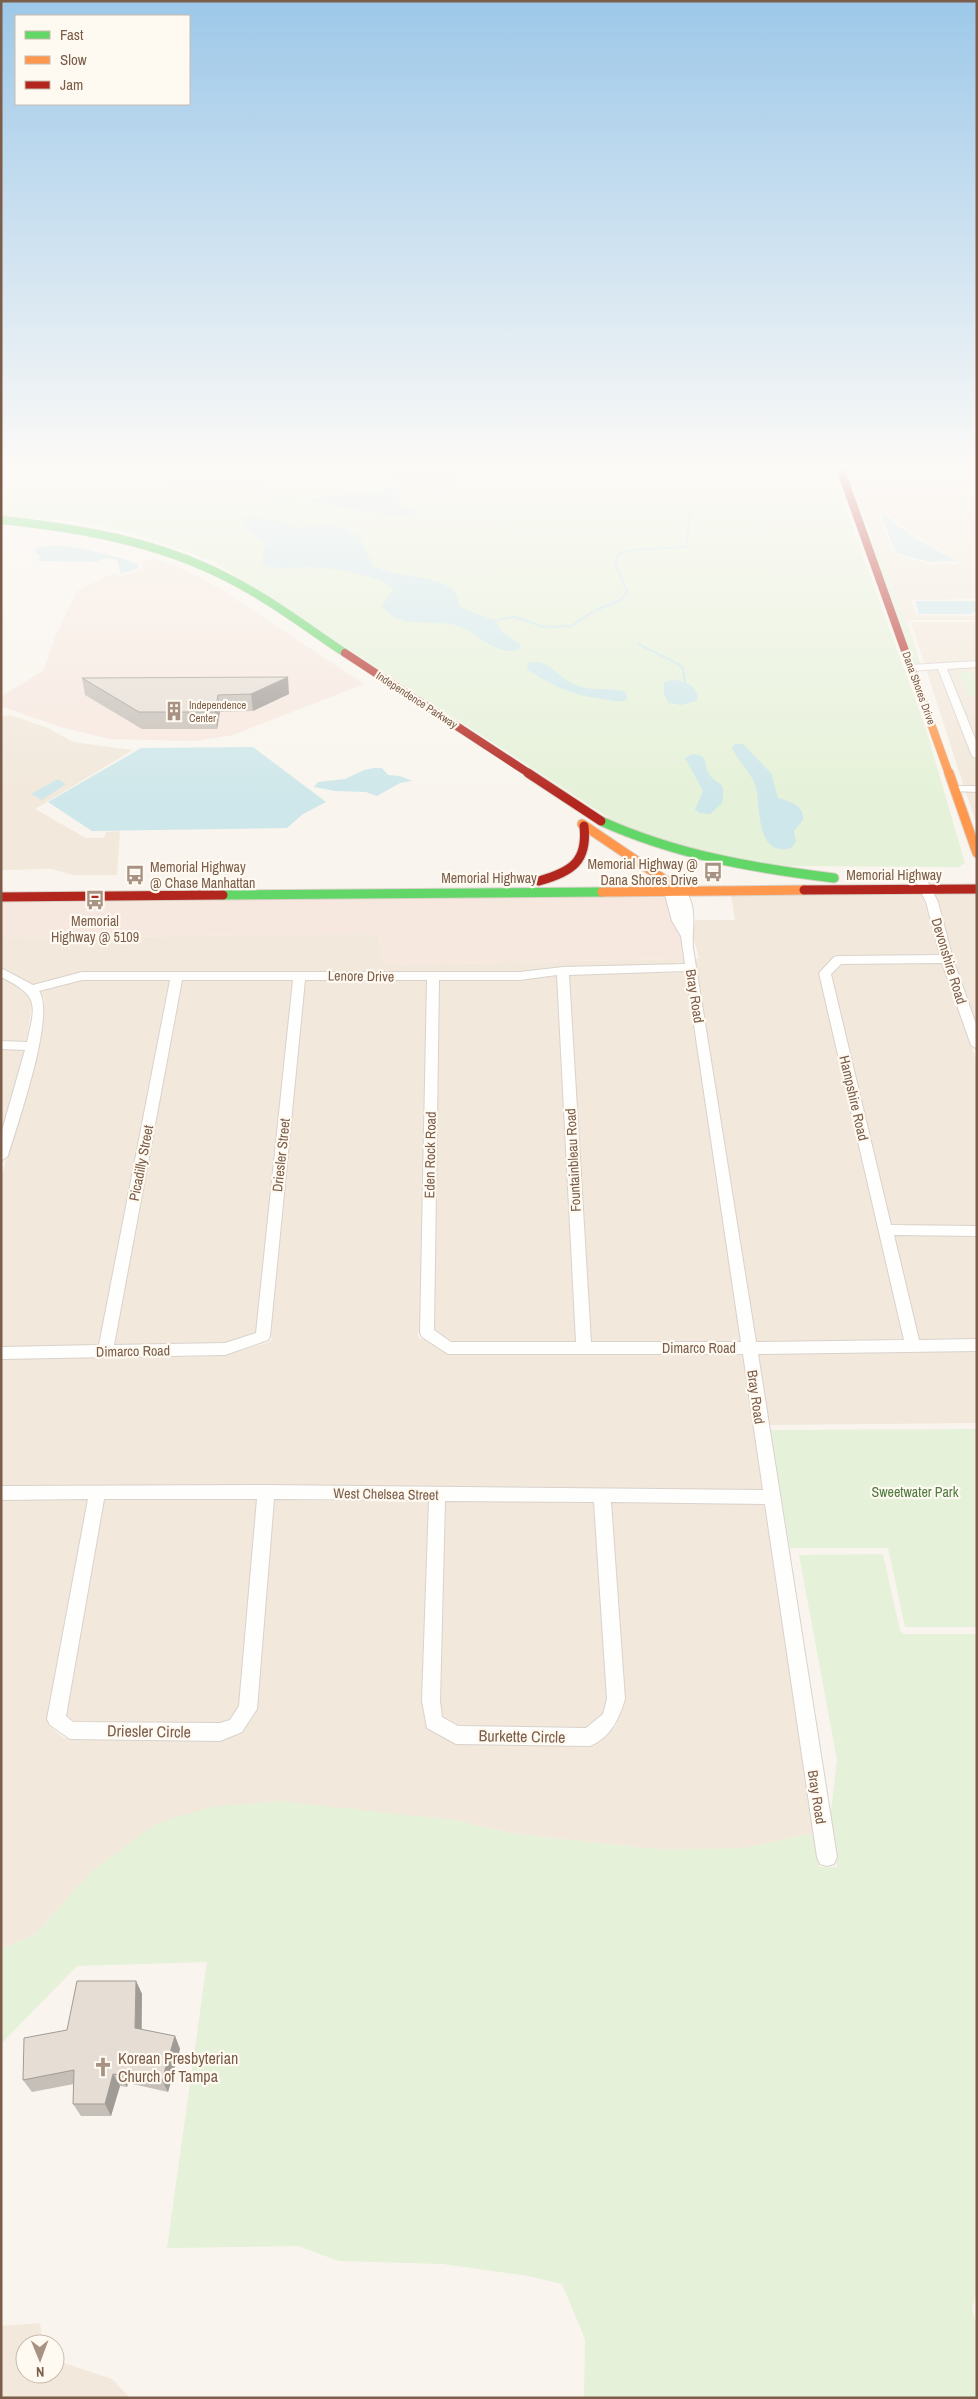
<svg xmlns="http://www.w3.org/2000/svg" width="978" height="2399" viewBox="0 0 978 2399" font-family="'Archivo Narrow',sans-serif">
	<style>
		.residential { fill: #f2e8db; fill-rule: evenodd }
		.commercial { fill: #f7e8df }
		.green { fill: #e5f1d8 }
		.water { fill: #cee7ea }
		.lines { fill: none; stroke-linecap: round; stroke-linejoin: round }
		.stream { stroke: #cee7ea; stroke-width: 2.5 }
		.street-casing { stroke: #d9d2cc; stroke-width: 2 }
		.fast-far1-casing { stroke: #d9d2ca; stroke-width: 9 }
		.fast-casing { stroke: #d9d2ca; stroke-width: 11 }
		.slow-far1-casing { stroke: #d9d2ca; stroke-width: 9 }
		.slow-casing { stroke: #d9d2ca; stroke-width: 11 }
		.jam-far1-casing { stroke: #d9d2ca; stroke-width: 9 }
		.jam-casing { stroke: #d9d2ca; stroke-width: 11 }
		.street { fill: #fefefc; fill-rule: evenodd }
		.fast-far1 { stroke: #63d668; stroke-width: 8 }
		.fast { stroke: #63d668; stroke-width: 9 }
		.slow-far1 { stroke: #ff974d; stroke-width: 8 }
		.slow { stroke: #ff974d; stroke-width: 9 }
		.jam-far1 { stroke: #b3261e; stroke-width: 8 }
		.jam { stroke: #b3261e; stroke-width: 9 }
		.wall { fill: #c6bfb7 }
		.shaded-wall { fill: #a19b95 }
		.building { fill: #e6ded5; stroke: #a19b95 }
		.labels { text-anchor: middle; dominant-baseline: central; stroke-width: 4.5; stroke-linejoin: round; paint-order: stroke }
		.far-street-label { font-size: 11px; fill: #7b5d4a; stroke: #fffaf1 }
		.far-poi-label { font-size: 11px; fill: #7b5d4a; stroke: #fffaf1; text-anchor: start }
		.poi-label { font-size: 14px; fill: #7b5d4a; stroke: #fffaf1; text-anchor: end }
		.street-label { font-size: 14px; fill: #7b5d4a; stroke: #fffaf1 }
		.park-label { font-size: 14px; fill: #4e7a3e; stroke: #fffaf1 }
		.near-street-label { font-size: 16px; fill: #7b5d4a; stroke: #fffaf1 }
		.near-poi-label { font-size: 16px; fill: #7b5d4a; stroke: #fffaf1; text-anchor: start }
	</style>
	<rect width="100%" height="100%" fill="#f9f5ee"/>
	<g class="residential">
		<path d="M845,468H957L977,499V599L913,600L911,601L917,615L973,616L977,614V620H910L907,623ZM878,514H887L917,536L959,562L957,564H929L894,554Z"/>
		<path d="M911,622H977V825L963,784Z"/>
		<path d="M10,715L48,728L73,742L133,750L35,809L86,838H104L106,832L120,831L117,875H73L52,869L1,870V717Z"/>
		<path d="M922,893L940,955L834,958L819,973L905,1339L755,1342L695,959L699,958L693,936L695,920H735L731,895Z"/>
		<path d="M933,893H977V1028L952,959Z"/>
		<path d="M379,934L383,964L684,959L685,964L557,967L520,972H84L34,985L1,966V938Z"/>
		<path d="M943,963L977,1062V1225H891L831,975L842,964Z"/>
		<path d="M686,972L741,1342H591L568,975Z"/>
		<path d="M557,976L577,1342H451L434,1330L438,981L520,980Z"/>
		<path d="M1,977L26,992L32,1001L27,1041H1Z"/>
		<path d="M170,979L99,1345L1,1347V1178L39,1041L44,1011V999L39,991L82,980Z"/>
		<path d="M182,979H293L256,1332L225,1343L113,1345Z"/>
		<path d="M305,979L427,981L420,1331L417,1334L420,1339H424L448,1354H743L762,1490L1,1486V1359L224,1356L269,1342L272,1339L270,1334Z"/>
		<path d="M1,1050H25L3,1129H1Z"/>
		<path d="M893,1236H977V1338L919,1339Z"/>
		<path d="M977,1351V1423L767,1425L757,1354Z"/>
		<path d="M1,1500H89L47,1720L50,1727L64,1738L219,1741L238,1734L243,1731L256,1709L273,1500L429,1502L422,1701L425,1723L429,1730L456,1744L590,1746L616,1726L624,1699L610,1503L764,1504L814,1833L745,1848L665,1850L513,1834L454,1820L379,1813L90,1873L36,1934L1,1949Z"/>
		<path d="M104,1500H258L239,1707L231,1719L220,1723L74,1721L65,1714Z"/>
		<path d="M444,1502H595L607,1697L603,1714L587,1728L458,1726L441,1716L439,1700Z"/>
		<path d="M40,2323L43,2344H25V2374H55V2360L112,2379L130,2398H1V2326Z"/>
	</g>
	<g class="commercial">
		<path d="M153,558L181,568L219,588L364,684L233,735L195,741L110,739L60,727L1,706V696L43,671L55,637L78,590L112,574L121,576L141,570L143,567L141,563Z"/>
		<path d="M666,895L673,922L681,937L684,959L383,964L379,934L1,938V901Z"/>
	</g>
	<g class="green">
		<path d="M1,468H831L925,726L965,863L959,867L790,866L728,858L661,841L611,819L215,563C180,549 142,535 105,527C71,520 36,518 1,516Z"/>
		<path d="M869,539H873L910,630L921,666H915Z"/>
		<path d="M958,672H977V696H968Z"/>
		<path d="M977,1429V1627H905L888,1548H790L770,1430Z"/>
		<path d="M883,1554L900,1631L904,1634H977V2289L972,2309L977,2325V2398H584L585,2339L562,2284L528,2276L443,2264L339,2261L298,2246L167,2248L207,1962L77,1966L1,2044V1949L36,1934L90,1873L155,1824L210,1807L279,1801L454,1820L513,1834L665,1850L745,1848L814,1833L819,1867H837L830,1819L837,1760L799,1555Z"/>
	</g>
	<g class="water">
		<path d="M378,468H403L417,472L427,468H488L454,479L442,491L438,492L404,484L385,475L370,474L380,473L381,472Z"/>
		<path d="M963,468H977V494L959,469Z"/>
		<path d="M389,488H396L403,491L398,496L400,505L414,509V515C375,517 336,503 297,501L312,500L321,496L364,494Z"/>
		<path d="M881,515H885L914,537L956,561L929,562L896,553Z"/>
		<path d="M235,519H269L281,521L296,528L327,525L347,529L360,538L373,566C397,579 439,573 455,592C459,597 457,602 460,607L493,620L500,619L496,623L503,633L519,643L521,648C499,660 477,632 458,626C434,618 398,631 382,606L393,589C381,574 326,567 307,567C294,567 277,570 264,566L262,561L265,545L245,528V522Z"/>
		<path d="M49,546C68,543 119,557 138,564L139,568L121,574L117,560L107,558L95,562L38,561L40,556L35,553V549Z"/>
		<path d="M915,601H977V611L971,614H919Z"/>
		<path d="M530,662C549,659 558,677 574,684C590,692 608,687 624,691L627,696V700C619,703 615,701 608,700C572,695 558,689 528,670L527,664Z"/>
		<path d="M671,680C684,680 699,685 697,701L681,705L668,703L664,694V683Z"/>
		<path d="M735,744H743L771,773L778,798C789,801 805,805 803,820L794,831L796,842L791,848C753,858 762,802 755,784C749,770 738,761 732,748Z"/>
		<path d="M253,747L326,802L303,814L287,828L92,831L48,802L141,748Z"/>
		<path d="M693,754L702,756C707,762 705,766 708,772C716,787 727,778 722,803L710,814L700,813L695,810L703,791L685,758Z"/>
		<path d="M374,768H382L388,775L400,776L412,781L400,783L377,796L366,792L336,791L314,787L318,782L345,779L364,770Z"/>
		<path d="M58,779L66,784L42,800L31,794Z"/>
	</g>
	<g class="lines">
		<g class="stream">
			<path d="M311,468L370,474"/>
			<path d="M110,477L191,481L250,487L266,490L279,499L298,501"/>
			<path d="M500,619L515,617L544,627L571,626L596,610L621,600L627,592L615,563L618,554L631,550L687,547C686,536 691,524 688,514"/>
			<path d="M638,644L678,664L683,668L685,681"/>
		</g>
		<defs>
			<g id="street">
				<path d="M977,661V667L947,669L977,743V759L972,756L938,669L911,671L906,668L911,665Z"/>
				<path d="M955,786H977V792L951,791V787Z"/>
				<path d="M920,875L926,878L938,902L953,959L977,1027V1049L971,1045L942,963L841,964L831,974L891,1225L977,1226V1236L894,1235L919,1340L977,1339V1351L758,1354L837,1857L834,1864L827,1866L820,1864L817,1857L765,1504L611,1502L625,1699C619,1719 611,1737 590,1746L456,1744L427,1728L422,1701L429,1500L274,1499L257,1709L242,1732L220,1741L70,1739L50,1725L47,1719L88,1499L1,1500V1486L266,1485L763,1490L743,1354H448L422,1337L420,1333L427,980H305L270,1336L268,1340L225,1355L1,1359V1347L99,1345L170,980H82L39,991C56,1015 17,1125 8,1156L1,1161V1134L25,1050L1,1049V1041L27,1042C36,1003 39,996 1,977V968L33,985L82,972H520L563,967L685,964L681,936L672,921L664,891L668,888L663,884L665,882C671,880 675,882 680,886C700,902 691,927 693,948L756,1342L904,1340L819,973L834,957L838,956L940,955L926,902L914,878ZM686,971L741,1342H591L569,975ZM557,975L576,1342H451L434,1330L439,980H520ZM182,980H293L256,1333L225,1343L114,1345ZM104,1499H257L239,1706L230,1720L220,1723L73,1722L66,1716ZM445,1501L594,1502L607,1699L603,1714L586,1728L458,1726L442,1717L440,1701Z"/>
			</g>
			<path id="fast-far1" d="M1,520C78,528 156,541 226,577C268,598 306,627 345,653"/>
			<g id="fast">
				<path d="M601,821C676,855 753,868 834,878"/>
				<path d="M223,895L602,892"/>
			</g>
			<path id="slow-far1" d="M925,707L949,774"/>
			<g id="slow">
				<path d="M949,773L977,853"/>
				<path d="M582,824L665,880L686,889"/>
				<path d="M602,892L804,890"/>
			</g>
			<g id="jam-far1">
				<path d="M840,468L925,707"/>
				<path d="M345,653L530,774"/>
			</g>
			<g id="jam">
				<path d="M528,773L601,821"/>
				<path d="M539,881C571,872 588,862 584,826"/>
				<path d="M804,890L977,889"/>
				<path d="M1,897L223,895"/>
			</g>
		</defs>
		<use href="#street" class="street-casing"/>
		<use href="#fast-far1" class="fast-far1-casing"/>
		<use href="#fast" class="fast-casing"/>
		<use href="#slow-far1" class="slow-far1-casing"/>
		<use href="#slow" class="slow-casing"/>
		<use href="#jam-far1" class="jam-far1-casing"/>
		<use href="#jam" class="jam-casing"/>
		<use href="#street" class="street"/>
		<use href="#fast-far1" class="fast-far1"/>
		<use href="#fast" class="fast"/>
		<use href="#slow-far1" class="slow-far1"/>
		<use href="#slow" class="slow"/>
		<use href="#jam-far1" class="jam-far1"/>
		<use href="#jam" class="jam"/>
	</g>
	<g class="wall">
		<path d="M82,678L289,694L253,711L220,712L217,729H142L85,695Z"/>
		<path d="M136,1981L142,1994V2030L175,2036L180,2049L168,2092L128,2083L127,2087L120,2086L111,2116H81L73,2104L74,2084L32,2092L23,2080L67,2030Z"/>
	</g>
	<g class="shaded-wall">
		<path d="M288,677L289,694L253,711L251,694Z"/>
		<path d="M218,695L220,712L217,729L215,712Z"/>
		<path d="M136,1981L142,1994L141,2041L135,2028Z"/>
		<path d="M175,2036L180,2049L168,2092L162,2080Z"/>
		<path d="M122,2071L128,2083L127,2087L120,2075Z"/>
		<path d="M113,2074L120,2086L111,2116L105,2104Z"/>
	</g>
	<g class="building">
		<path d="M288,677L251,694L218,695L215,712H139L82,678Z"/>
		<path d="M77,1981H136L135,2028L175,2036L162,2080L122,2071L120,2075L113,2074L105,2104H73L74,2070L23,2080L24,2038L67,2030Z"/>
	</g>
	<linearGradient id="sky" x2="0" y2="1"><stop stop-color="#9dc8e9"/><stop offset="0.58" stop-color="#fcfaf7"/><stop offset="1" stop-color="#fcfaf7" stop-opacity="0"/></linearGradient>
	<rect width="978" height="804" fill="url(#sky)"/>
	<defs>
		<symbol id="building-bare" viewBox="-9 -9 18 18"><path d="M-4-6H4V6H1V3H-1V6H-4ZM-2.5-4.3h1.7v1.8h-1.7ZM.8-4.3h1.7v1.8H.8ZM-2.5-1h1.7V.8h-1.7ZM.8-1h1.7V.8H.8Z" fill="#a79283" stroke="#fffaf1" stroke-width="2.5" paint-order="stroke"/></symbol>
		<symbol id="bus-bare" viewBox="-9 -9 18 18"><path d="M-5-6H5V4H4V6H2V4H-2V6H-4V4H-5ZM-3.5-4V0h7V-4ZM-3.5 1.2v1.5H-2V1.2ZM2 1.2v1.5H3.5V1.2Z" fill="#a79283" stroke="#fffaf1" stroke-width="2.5" paint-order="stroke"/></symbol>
		<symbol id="church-bare" viewBox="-9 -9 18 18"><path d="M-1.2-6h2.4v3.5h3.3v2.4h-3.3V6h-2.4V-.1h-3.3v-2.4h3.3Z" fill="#a79283" stroke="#fffaf1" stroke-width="2.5" paint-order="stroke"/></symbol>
	</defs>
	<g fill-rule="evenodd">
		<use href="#building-bare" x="160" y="697" width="28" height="28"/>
		<use href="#bus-bare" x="699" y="858" width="28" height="28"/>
		<use href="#bus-bare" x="121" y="861" width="28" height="28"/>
		<use href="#bus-bare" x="81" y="886" width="28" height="28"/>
		<use href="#church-bare" x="89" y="2053" width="28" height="28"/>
	</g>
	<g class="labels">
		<g class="far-street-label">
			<text transform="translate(919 688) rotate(70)">Dana Shores Drive</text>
			<text transform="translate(417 700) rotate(33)">Independence Parkway</text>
		</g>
		<g class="far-poi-label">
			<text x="189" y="705">Independence<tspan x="189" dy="13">Center</tspan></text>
		</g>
		<g class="poi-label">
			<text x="698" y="864">Memorial Highway @<tspan x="698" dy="16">Dana Shores Drive</tspan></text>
			<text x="150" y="867" text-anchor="start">Memorial Highway<tspan x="150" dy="16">@ Chase Manhattan</tspan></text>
			<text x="95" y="921" text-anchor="middle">Memorial<tspan x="95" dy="16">Highway @ 5109</tspan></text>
		</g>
		<g class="street-label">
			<text x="894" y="875">Memorial Highway</text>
			<text x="489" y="878">Memorial Highway</text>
			<text transform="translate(949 961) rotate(73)">Devonshire Road</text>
			<text transform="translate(361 976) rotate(1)">Lenore Drive</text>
			<text transform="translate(695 996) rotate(81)">Bray Road</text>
			<text transform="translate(854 1098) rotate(77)">Hampshire Road</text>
			<text transform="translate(281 1155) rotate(-84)">Driesler Street</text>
			<text transform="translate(430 1155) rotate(-89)">Eden Rock Road</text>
			<text transform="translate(573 1160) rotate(-93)">Fountainbleau Road</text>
			<text transform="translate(141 1163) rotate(-79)">Picadilly Street</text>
			<text x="699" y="1348">Dimarco Road</text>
			<text transform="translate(133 1351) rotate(-1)">Dimarco Road</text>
			<text transform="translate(756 1397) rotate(82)">Bray Road</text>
			<text transform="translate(386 1494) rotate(1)">West Chelsea Street</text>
			<text transform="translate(817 1797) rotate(81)">Bray Road</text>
		</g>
		<g class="park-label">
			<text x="915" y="1492">Sweetwater Park</text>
		</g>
		<g class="near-street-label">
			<text transform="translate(149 1731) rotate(1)">Driesler Circle</text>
			<text transform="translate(522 1736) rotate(1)">Burkette Circle</text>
		</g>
		<g class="near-poi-label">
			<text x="118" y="2058">Korean Presbyterian<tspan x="118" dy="18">Church of Tampa</tspan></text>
		</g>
	</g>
	<rect width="978" height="2399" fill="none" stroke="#7b5d4a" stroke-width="5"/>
	<rect x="15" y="15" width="175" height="90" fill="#fffaf1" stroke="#cabbae"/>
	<rect x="25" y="31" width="25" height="8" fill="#63d668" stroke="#cabbae"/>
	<text x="60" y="40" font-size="15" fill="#7b5d4a">Fast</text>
	<rect x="25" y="56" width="25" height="8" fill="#ff974d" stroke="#cabbae"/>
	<text x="60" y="65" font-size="15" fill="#7b5d4a">Slow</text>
	<rect x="25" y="81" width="25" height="8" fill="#b3261e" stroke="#cabbae"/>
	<text x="60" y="90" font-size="15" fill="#7b5d4a">Jam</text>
	<g transform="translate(40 2359) rotate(179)"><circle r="24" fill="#fffaf1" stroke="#cabbae"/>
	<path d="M0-4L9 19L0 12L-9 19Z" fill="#a79283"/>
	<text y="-8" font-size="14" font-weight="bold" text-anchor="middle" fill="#7b5d4a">N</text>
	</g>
</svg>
